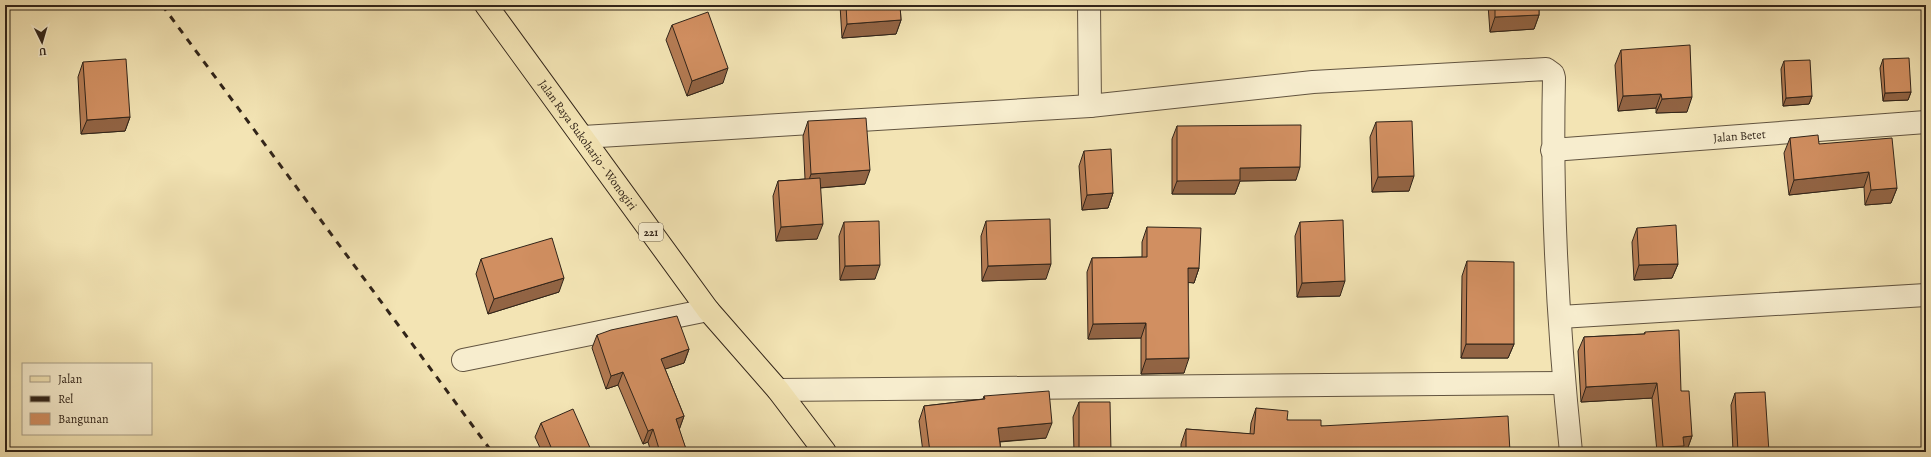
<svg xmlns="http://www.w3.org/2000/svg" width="1931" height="457" viewBox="0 0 1931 457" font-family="Alegreya,serif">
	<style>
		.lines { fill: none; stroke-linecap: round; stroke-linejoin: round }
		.minor-casing { stroke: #625440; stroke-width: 24 }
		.major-casing { stroke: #312419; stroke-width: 24 }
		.minor { stroke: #f7edce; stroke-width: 22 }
		.major { stroke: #f3e4b4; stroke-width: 22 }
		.rail { stroke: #312419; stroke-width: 3; stroke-dasharray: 7 7; stroke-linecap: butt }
		.wall { fill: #b47b53; stroke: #312419 }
		.shaded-wall { fill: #926444; stroke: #312419 }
		.building { fill: #d18f61; stroke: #312419 }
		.labels { text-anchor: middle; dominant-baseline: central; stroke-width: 3; stroke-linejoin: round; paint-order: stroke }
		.shield { fill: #f7edce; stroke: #6c604f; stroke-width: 1 }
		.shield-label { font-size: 11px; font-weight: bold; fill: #312419 }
		.street-label { font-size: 12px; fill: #312419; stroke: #f7edce }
	</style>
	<rect width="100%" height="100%" fill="#f3e4b4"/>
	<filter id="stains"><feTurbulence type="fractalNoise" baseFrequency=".005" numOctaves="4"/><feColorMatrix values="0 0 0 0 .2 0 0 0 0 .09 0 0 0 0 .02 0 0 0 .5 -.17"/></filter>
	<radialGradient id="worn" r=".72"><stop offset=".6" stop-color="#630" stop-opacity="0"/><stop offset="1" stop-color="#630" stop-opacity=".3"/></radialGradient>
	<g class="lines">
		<defs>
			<g id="minor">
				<path d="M1089,5L1090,106"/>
				<path d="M583,137L1090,106L1313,82L1546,69L1553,74L1554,78C1551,202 1558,328 1571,452"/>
				<path id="s1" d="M1552,150L1926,122"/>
				<path d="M1560,317L1926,295"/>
				<path d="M463,360L708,310"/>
				<path d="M778,390L1564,383"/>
			</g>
			<g id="major">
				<path id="s2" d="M486,5L708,310L778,390L825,452"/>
			</g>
		</defs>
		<use href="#minor" class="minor-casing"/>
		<use href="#major" class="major-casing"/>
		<use href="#minor" class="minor"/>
		<use href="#major" class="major"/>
		<path class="rail" d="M162,5L492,452"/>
	</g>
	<g class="wall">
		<path d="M840,5H900L901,20L896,34L842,38Z"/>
		<path d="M1488,5H1539V15L1534,29L1490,32Z"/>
		<path d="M672,25L723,83L687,96L666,40Z"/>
		<path d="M1621,50L1687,112L1656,113V108L1618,111L1615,65Z"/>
		<path d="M1883,59L1911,92L1908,100L1883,101L1880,68Z"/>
		<path d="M1784,61L1812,96L1809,104L1783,106L1781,69Z"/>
		<path d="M83,62L130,117L125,131L81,134L78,77Z"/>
		<path d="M808,121L865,184L820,188L817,239L776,241L773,196L778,181L805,179L803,136Z"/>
		<path d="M1376,122L1409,191L1372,192L1370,137Z"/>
		<path d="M1177,126L1296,180L1240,181L1235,194H1172V139Z"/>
		<path d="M1790,138L1819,144L1897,188L1891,203L1865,205L1864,187L1789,195L1784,153Z"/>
		<path d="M1084,151L1113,193L1108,208L1082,210L1079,166Z"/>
		<path d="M986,221L1046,279L982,281L981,236Z"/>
		<path d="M844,222L875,279L840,280L839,236Z"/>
		<path d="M1300,222L1340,296L1297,297L1295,236Z"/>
		<path d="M1147,227L1199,268L1194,283L1188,282L1184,373L1141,374V338L1088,339L1087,272L1092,258L1142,257V242Z"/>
		<path d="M1637,228L1678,264L1672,278L1634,280L1632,242Z"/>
		<path d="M481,259L559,292L488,314L476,274Z"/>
		<path d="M1467,261L1514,344L1508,358H1461L1462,276Z"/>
		<path d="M1645,332L1681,391L1692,436L1687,450L1682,451V452H1657L1652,398L1581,402L1578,351L1584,337L1644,334Z"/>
		<path d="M597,335L689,349L684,363L665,369L684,416L679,430L687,452H651L648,442L643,444L618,385L606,389L592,348Z"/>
		<path d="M1735,393L1769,452H1733L1731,405Z"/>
		<path d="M984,396L1046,438L1000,442L1001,452H923L919,421L924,406L983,399Z"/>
		<path d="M1079,402L1111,452H1074L1073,417Z"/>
		<path d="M1256,408L1287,420L1321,426L1510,452H1181V444L1186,429L1250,434L1251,423Z"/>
		<path d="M541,423L590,452H542L535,437Z"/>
	</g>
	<g class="shaded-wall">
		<path d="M1539,15L1534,29L1490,32L1495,17Z"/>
		<path d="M901,20L896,34L842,38L847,24Z"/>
		<path d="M728,68L723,83L687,96L692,81Z"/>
		<path d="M1911,92L1908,100L1883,101L1885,93Z"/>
		<path d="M1661,94L1656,108L1618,111L1623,96Z"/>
		<path d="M1812,96L1809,104L1783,106L1786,98Z"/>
		<path d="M1692,97L1687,112L1656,113L1662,99Z"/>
		<path d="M130,117L125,131L81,134L87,120Z"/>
		<path d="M1300,167L1296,180L1240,181L1235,194H1172L1177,181L1240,168Z"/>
		<path d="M870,170L865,184L806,189L811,174Z"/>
		<path d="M1869,172L1864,187L1789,195L1794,180Z"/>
		<path d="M1414,176L1409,191L1372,192L1378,177Z"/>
		<path d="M1897,188L1891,203L1865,205L1871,190Z"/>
		<path d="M1113,193L1108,208L1082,210L1087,195Z"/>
		<path d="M823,224L817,239L776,241L781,227Z"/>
		<path d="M1051,264L1046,279L982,281L988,266Z"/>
		<path d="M1678,264L1672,278L1634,280L1639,265Z"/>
		<path d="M880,265L875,279L840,280L845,266Z"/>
		<path d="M1188,268H1199L1194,283L1183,282Z"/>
		<path d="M564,278L559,292L488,314L494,299Z"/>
		<path d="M1345,281L1340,296L1297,297L1302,283Z"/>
		<path d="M1146,323L1141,338L1088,339L1093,324Z"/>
		<path d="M1466,344H1514L1508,358H1461Z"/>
		<path d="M689,349L684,363L656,372L661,359Z"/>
		<path d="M1189,358L1184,373L1141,374L1146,359Z"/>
		<path d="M623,372L618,385L606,389L611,376Z"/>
		<path d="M1657,383L1652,398L1581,402L1586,387Z"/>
		<path d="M684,416L679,430L676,419Z"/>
		<path d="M1052,423L1046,438L993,442L998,428Z"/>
		<path d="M653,429L648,442L643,444L648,431Z"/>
		<path d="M1692,436L1687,450L1682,451V452H1661L1663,447L1683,437Z"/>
	</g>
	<g class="building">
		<path d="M846,5H900L901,20L847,24Z"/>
		<path d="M1495,5H1539V15L1495,17Z"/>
		<path d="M708,12L728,68L692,81L672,25Z"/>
		<path d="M1690,45L1692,97L1662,99L1661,94L1623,96L1621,50Z"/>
		<path d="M1909,58L1911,92L1885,93L1883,59Z"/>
		<path d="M126,59L130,117L87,120L83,62Z"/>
		<path d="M1810,60L1812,96L1786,98L1784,61Z"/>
		<path d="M866,118L870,170L811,174L808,121Z"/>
		<path d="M1412,121L1414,176L1378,177L1376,122Z"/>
		<path d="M1301,125L1300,167L1240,168V180L1177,181V126Z"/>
		<path d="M1818,135L1819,144L1892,138L1897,188L1871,190L1869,172L1794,180L1790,138Z"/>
		<path d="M1111,149L1113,193L1087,195L1084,151Z"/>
		<path d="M820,178L823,224L781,227L778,181Z"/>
		<path d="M1050,219L1051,264L988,266L986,221Z"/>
		<path d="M1343,220L1345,281L1302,283L1300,222Z"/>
		<path d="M879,221L880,265L845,266L844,222Z"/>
		<path d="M1676,225L1678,264L1639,265L1637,228Z"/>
		<path d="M1147,227L1201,228L1199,268H1188L1189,358L1146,359V323L1093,324L1092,258L1147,257Z"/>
		<path d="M552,238L564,278L494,299L481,259Z"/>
		<path d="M1467,261L1514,262V344H1466Z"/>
		<path d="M677,316L689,349L661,359L684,416L676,419L687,452H660L653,429L648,431L623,372L611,376L597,335L611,330Z"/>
		<path d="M1679,330L1681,391H1689L1692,436L1683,437L1684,446L1663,447L1657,383L1586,387L1584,337L1645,334V332Z"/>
		<path d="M1049,391L1052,423L998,428L1001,452H930L924,406L985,399L984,396Z"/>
		<path d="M1765,392L1769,452H1738L1735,393Z"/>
		<path d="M1079,402H1110L1111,452H1079Z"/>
		<path d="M1256,408L1288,411L1287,420H1321V426L1508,416L1510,452H1186V429L1254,434Z"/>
		<path d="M573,409L591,450L587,452H553L541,423Z"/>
	</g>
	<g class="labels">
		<rect class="shield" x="639" y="223" width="24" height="18" rx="3"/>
		<g class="shield-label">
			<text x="651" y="232">221</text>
		</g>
		<g class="street-label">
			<text stroke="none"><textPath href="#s1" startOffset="188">Jalan Betet</textPath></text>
			<text stroke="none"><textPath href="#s2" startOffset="173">Jalan Raya Sukoharjo - Wonogiri</textPath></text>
		</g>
	</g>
	<rect width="1931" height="457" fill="none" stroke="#f3e4b4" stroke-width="20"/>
	<rect x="6" y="6" width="1919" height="445" fill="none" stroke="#312419" stroke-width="2"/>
	<rect x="10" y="10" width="1911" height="437" fill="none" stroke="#312419"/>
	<rect x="22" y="363" width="130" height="72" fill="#f7edce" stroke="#a89d86"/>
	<rect x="30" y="376" width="20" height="6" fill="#f3e4b4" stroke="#a89d86"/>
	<text x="58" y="383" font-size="12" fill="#312419">Jalan</text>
	<rect x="30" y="396" width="20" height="6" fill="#312419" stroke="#a89d86"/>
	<text x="58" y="403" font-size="12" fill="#312419">Rel</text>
	<rect x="30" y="413" width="20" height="12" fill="#d18f61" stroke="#a89d86"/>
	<text x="58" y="423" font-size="12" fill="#312419">Bangunan</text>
	<g transform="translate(42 42) rotate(175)" stroke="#f7edce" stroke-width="3" paint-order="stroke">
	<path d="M0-3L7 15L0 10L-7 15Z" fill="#312419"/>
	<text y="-6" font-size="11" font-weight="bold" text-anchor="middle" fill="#312419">U</text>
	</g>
	<rect width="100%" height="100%" filter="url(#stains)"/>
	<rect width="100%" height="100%" fill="url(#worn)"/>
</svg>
